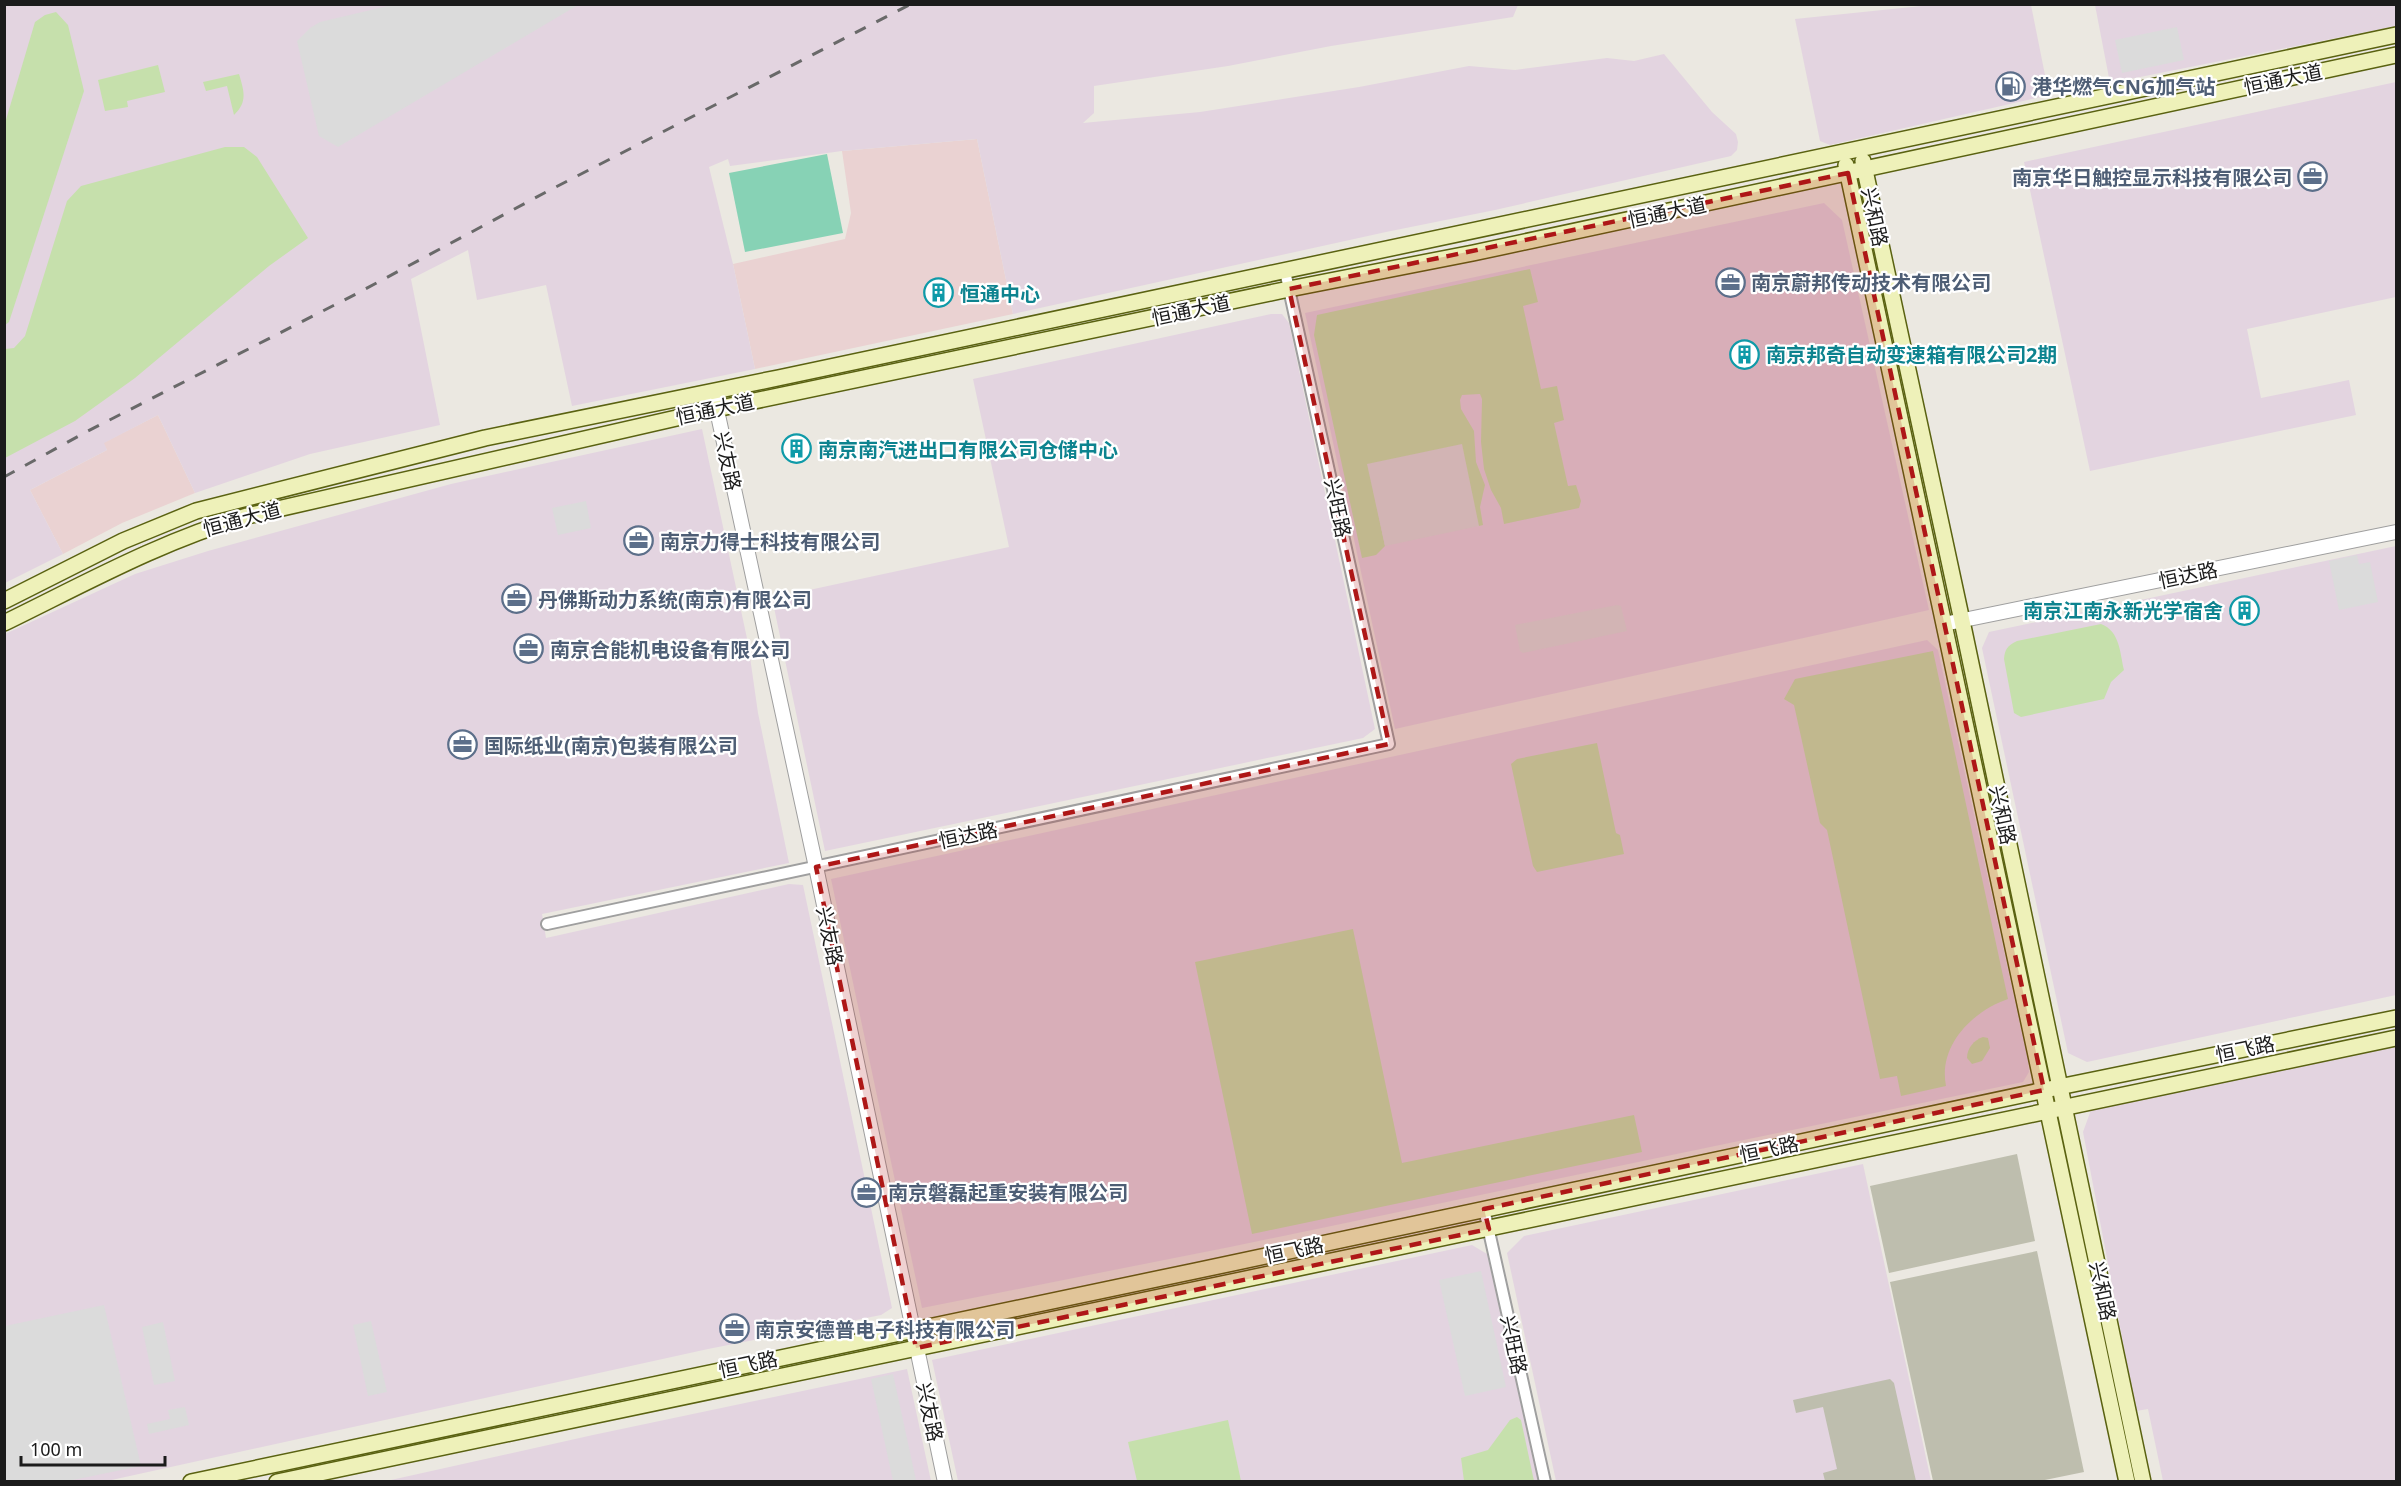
<svg xmlns="http://www.w3.org/2000/svg" width="2401" height="1486" viewBox="0 0 2401 1486" font-family="'Noto Sans','Noto Sans SC',sans-serif">
	<style>
		.commercial { fill: #ead2d2 }
		.industrial { fill: #e3d4e0 }
		.construction { fill: #bebeae }
		.grass { fill: #c6e0ac }
		.pitch { fill: #87d2b5 }
		.parking { fill: #dbdbdb }
		.lines { fill: none; stroke-linecap: round; stroke-linejoin: round }
		.minor-casing { stroke: #9f9f9f; stroke-width: 14 }
		.tertiary-casing { stroke: #9f9f9f; stroke-width: 16 }
		.secondary-casing { stroke: #5a6211; stroke-width: 18 }
		.minor { stroke: #fff; stroke-width: 10 }
		.tertiary { stroke: #fff; stroke-width: 14 }
		.secondary { stroke: #eef1b9; stroke-width: 15 }
		.rail { stroke: #696969; stroke-width: 3; stroke-dasharray: 12 12; stroke-linecap: butt }
		.marked { fill: #ae1717; fill-opacity: 0.2; stroke: #ae1717; stroke-width: 4.5; stroke-dasharray: 12 8; stroke-linejoin: round }
		.labels { text-anchor: middle; dominant-baseline: central; stroke-width: 4.5; stroke-linejoin: round; paint-order: stroke }
		.street-label { font-size: 20px; fill: #1b1b1b; stroke: #fff }
		.service-label { font-size: 20px; font-weight: bold; fill: #4e5e75; stroke: #fff; text-anchor: start }
		.culture-label { font-size: 20px; font-weight: bold; fill: #0d838f; stroke: #fff; text-anchor: start }
	</style>
	<rect width="100%" height="100%" fill="#ebe8e1"/>
	<g class="commercial">
		<path d="M977,139L1013,314L755,369L733,264L845,239L851,213L842,151Z"/>
		<path d="M158,415L195,493L122,523L63,554L30,490L107,450L103,443Z"/>
	</g>
	<g class="industrial">
		<path d="M8,4L1518,5L1513,17L1331,46L1228,66L1094,86V113L1083,123L1200,112L1359,87L1469,66L1515,70L1607,58L1634,61L1664,54L1712,112L1736,134L1738,142L1737,150L1731,156L1495,210L1386,232L1013,314L977,139L842,151L730,166L728,159L709,167L733,264L755,369L572,406L546,285L477,300L468,250L411,279L440,425L310,454L195,493L158,415L104,443L107,450L30,490L63,554L5,583L4,5Z"/>
		<path d="M1931,5H2031L2049,95L1830,145L1820,141L1795,19Z"/>
		<path d="M2095,5H2396V26L2110,83Z"/>
		<path d="M2396,82V297L2247,329L2261,398L2349,380L2356,415L2090,471L2024,162Z"/>
		<path d="M1824,203L1842,220L1929,610L1395,729L1305,313Z"/>
		<path d="M1271,314H1282L1289,323L1375,729L1363,738L825,851L772,598L1009,547L973,379Z"/>
		<path d="M702,429L748,643L758,713L789,863L542,914L546,938L789,884L803,885L892,1308L881,1315L708,1349L107,1481L5,1482V634L135,574L208,551L451,484Z"/>
		<path d="M2396,546V995L2087,1062L2068,1053L1982,648L1989,632Z"/>
		<path d="M1927,640L1938,650L2028,1061L2029,1072L2023,1082L1230,1247L922,1308L831,879Z"/>
		<path d="M2396,1046V1481H2163L2148,1409L2136,1411L2083,1132L2091,1110Z"/>
		<path d="M1863,1164L1931,1481H1556L1507,1253L1524,1236Z"/>
		<path d="M1472,1245L1487,1254L1538,1481H958L932,1360Z"/>
		<path d="M907,1369L931,1481L382,1482L593,1435Z"/>
	</g>
	<g class="construction">
		<path d="M2017,1154L2035,1241L1889,1273L1870,1186Z"/>
		<path d="M2037,1251L2084,1472L2040,1481H1933L1890,1282Z"/>
		<path d="M1890,1379L1894,1383L1916,1481H1825L1823,1473L1837,1469L1823,1407L1796,1413L1793,1400Z"/>
	</g>
	<g class="grass">
		<path d="M56,12L68,25L84,91L9,322L5,325V123L35,22L45,15Z"/>
		<path d="M158,65L165,92L127,101L128,107L105,111L98,80Z"/>
		<path d="M239,74C244,91 248,102 234,115L227,86L206,91L203,82Z"/>
		<path d="M225,147H244L257,157L308,238L269,266L135,378L75,421L5,458V349L14,348L25,336L67,201L81,186Z"/>
		<path d="M1530,269L1538,302L1523,306L1541,389L1557,386L1564,420L1554,423L1568,486L1576,485L1581,501L1579,508L1504,524L1501,508L1491,490L1484,469L1481,442L1482,399L1480,394L1462,395L1460,400L1461,409L1474,431L1476,462L1485,485L1480,507L1483,525L1479,526L1368,464L1385,546L1376,555L1362,558L1314,335L1317,315Z"/>
		<path d="M2101,624C2120,631 2120,653 2124,670L2111,682L2104,699L2021,717L2014,713L2004,659C2005,649 2007,646 2017,641Z"/>
		<path d="M1933,651L2008,999C1973,1011 1938,1045 1946,1086L1901,1096L1897,1076L1880,1079L1827,830L1820,823L1794,705L1784,699L1795,679Z"/>
		<path d="M1597,743L1616,833L1620,835L1624,854L1537,872L1533,866L1511,764L1517,759Z"/>
		<path d="M1353,929L1402,1163L1634,1115L1642,1152L1252,1234L1195,962Z"/>
		<path d="M1983,1037L1988,1038L1990,1048L1982,1061L1972,1064L1967,1058C1967,1048 1974,1040 1983,1037Z"/>
		<path d="M1517,1417L1521,1420L1534,1481H1464L1461,1458L1488,1450L1510,1420Z"/>
		<path d="M1228,1420L1241,1481H1137L1128,1442Z"/>
	</g>
	<path class="pitch" d="M827,154L843,233L745,252L729,173Z"/>
	<g class="parking">
		<path d="M392,5V4L578,5L338,147L319,136L297,41L310,28L320,22Z"/>
		<path d="M2177,27L2184,60L2122,73L2115,40Z"/>
		<path d="M1462,444L1479,526L1385,546L1367,464Z"/>
		<path d="M586,501L591,528L558,535L552,508Z"/>
		<path d="M2357,555L2359,564L2370,562L2378,602L2339,610L2329,561Z"/>
		<path d="M1617,605L1621,606L1627,631L1523,653L1520,651L1515,625Z"/>
		<path d="M1481,1271L1506,1387L1465,1396L1439,1280Z"/>
		<path d="M104,1305L141,1466L68,1481H5V1326Z"/>
		<path d="M371,1321L387,1392L368,1396L353,1325Z"/>
		<path d="M163,1322L175,1381L154,1385L142,1327Z"/>
		<path d="M893,1374L916,1480L911,1481H893L871,1379Z"/>
		<path d="M185,1407L189,1425L149,1434L147,1424L170,1419L168,1410Z"/>
	</g>
	<g class="lines">
		<defs>
			<g id="minor">
				<path d="M547,924L1389,744L1285,271"/>
				<path d="M1484,1209L1545,1482"/>
			</g>
			<g id="tertiary">
				<path d="M713,392L816,867L945,1482"/>
				<path d="M1944,624L2396,532"/>
			</g>
			<g id="secondary">
				<path d="M1863,161L1962,621L2143,1482"/>
				<path d="M1846,165L2127,1482"/>
				<path d="M4,601L123,541L196,511L485,438L778,378L2396,35"/>
				<path d="M4,623C84,584 161,541 247,516L716,409L1289,289L1473,253L2396,55"/>
				<path d="M191,1482L1195,1271L2059,1087L2396,1018"/>
				<path d="M277,1482L2396,1038"/>
			</g>
		</defs>
		<use href="#minor" class="minor-casing"/>
		<use href="#tertiary" class="tertiary-casing"/>
		<use href="#secondary" class="secondary-casing"/>
		<use href="#minor" class="minor"/>
		<use href="#tertiary" class="tertiary"/>
		<use href="#secondary" class="secondary"/>
		<path class="rail" d="M4,477L88,431L356,294L548,191L911,4"/>
	</g>
	<path class="marked" d="M1848,173L2044,1090L1484,1209L1489,1229L916,1348L816,867L1389,744L1289,289Z"/>
	<defs>
		<symbol id="fuel-ring" viewBox="-11 -11 22 22"><circle r="9.5" fill="#fff" stroke="#5c6f8a" stroke-width="1.5"/><path d="M-5.5-6h7V0h2V4h1.3V-2.5L3-4.5l.8-.8L6-3V5H2.5V1h-1V6h-7ZM-4.2-4.7v3.2H.2V-4.7Z" fill="#5c6f8a"/></symbol>
		<symbol id="office-ring" viewBox="-11 -11 22 22"><circle r="9.5" fill="#fff" stroke="#5c6f8a" stroke-width="1.5"/><path d="M-6-3h4V-5.5h4V-3h4V5H-6ZM-1-4.5V-3h2v-1.5ZM-6 0V1H6V0Z" fill="#5c6f8a"/></symbol>
		<symbol id="building-ring" viewBox="-11 -11 22 22"><circle r="9.5" fill="#fff" stroke="#0f9aa8" stroke-width="1.5"/><path d="M-4-6H4V6H1V3H-1V6H-4ZM-2.5-4.3h1.7v1.8h-1.7ZM.8-4.3h1.7v1.8H.8ZM-2.5-1h1.7V.8h-1.7ZM.8-1h1.7V.8H.8Z" fill="#0f9aa8"/></symbol>
	</defs>
	<g fill-rule="evenodd">
		<use href="#fuel-ring" x="1994" y="70" width="33" height="33"/>
		<use href="#office-ring" x="2296" y="160" width="33" height="33"/>
		<use href="#office-ring" x="1714" y="266" width="33" height="33"/>
		<use href="#building-ring" x="922" y="276" width="33" height="33"/>
		<use href="#building-ring" x="1728" y="338" width="33" height="33"/>
		<use href="#building-ring" x="780" y="432" width="33" height="33"/>
		<use href="#office-ring" x="622" y="524" width="33" height="33"/>
		<use href="#office-ring" x="500" y="582" width="33" height="33"/>
		<use href="#building-ring" x="2228" y="594" width="33" height="33"/>
		<use href="#office-ring" x="512" y="632" width="33" height="33"/>
		<use href="#office-ring" x="446" y="728" width="33" height="33"/>
		<use href="#office-ring" x="850" y="1176" width="33" height="33"/>
		<use href="#office-ring" x="718" y="1312" width="33" height="33"/>
	</g>
	<g class="labels">
		<g class="street-label">
			<text transform="translate(2283 79) rotate(-12)">恒通大道</text>
			<text transform="translate(1667 212) rotate(-12)">恒通大道</text>
			<text transform="translate(1875 217) rotate(78)">兴和路</text>
			<text transform="translate(1191 310) rotate(-12)">恒通大道</text>
			<text transform="translate(715 409) rotate(-12)">恒通大道</text>
			<text transform="translate(728 461) rotate(78)">兴友路</text>
			<text transform="translate(1338 508) rotate(78)">兴旺路</text>
			<text transform="translate(242 519) rotate(-15)">恒通大道</text>
			<text transform="translate(2188 575) rotate(-12)">恒达路</text>
			<text transform="translate(2003 815) rotate(78)">兴和路</text>
			<text transform="translate(968 835) rotate(-12)">恒达路</text>
			<text transform="translate(830 936) rotate(78)">兴友路</text>
			<text transform="translate(2245 1049) rotate(-12)">恒飞路</text>
			<text transform="translate(1769 1149) rotate(-12)">恒飞路</text>
			<text transform="translate(1294 1250) rotate(-12)">恒飞路</text>
			<text transform="translate(2103 1291) rotate(78)">兴和路</text>
			<text transform="translate(1514 1345) rotate(78)">兴旺路</text>
			<text transform="translate(748 1364) rotate(-12)">恒飞路</text>
			<text transform="translate(930 1412) rotate(78)">兴友路</text>
		</g>
		<g class="service-label">
			<text x="2032" y="86">港华燃气CNG加气站</text>
			<text x="2292" y="177" text-anchor="end">南京华日触控显示科技有限公司</text>
			<text x="1751" y="282">南京蔚邦传动技术有限公司</text>
			<text x="660" y="541">南京力得士科技有限公司</text>
			<text x="538" y="599">丹佛斯动力系统(南京)有限公司</text>
			<text x="550" y="649">南京合能机电设备有限公司</text>
			<text x="484" y="745">国际纸业(南京)包装有限公司</text>
			<text x="888" y="1192">南京磐磊起重安装有限公司</text>
			<text x="755" y="1329">南京安德普电子科技有限公司</text>
		</g>
		<g class="culture-label">
			<text x="960" y="293">恒通中心</text>
			<text x="1766" y="354">南京邦奇自动变速箱有限公司2期</text>
			<text x="818" y="449">南京南汽进出口有限公司仓储中心</text>
			<text x="2223" y="610" text-anchor="end">南京江南永新光学宿舍</text>
		</g>
	</g>
	<rect width="2401" height="1486" fill="none" stroke="#1b1b1b" stroke-width="12"/>
	<path d="M21 1456v9h144v-9" fill="none" stroke="#1b1b1b" stroke-width="3"/>
	<text x="30" y="1456" font-size="18" fill="#1b1b1b" stroke="#ffffff" stroke-width="4.5" paint-order="stroke">100 m</text>
</svg>
